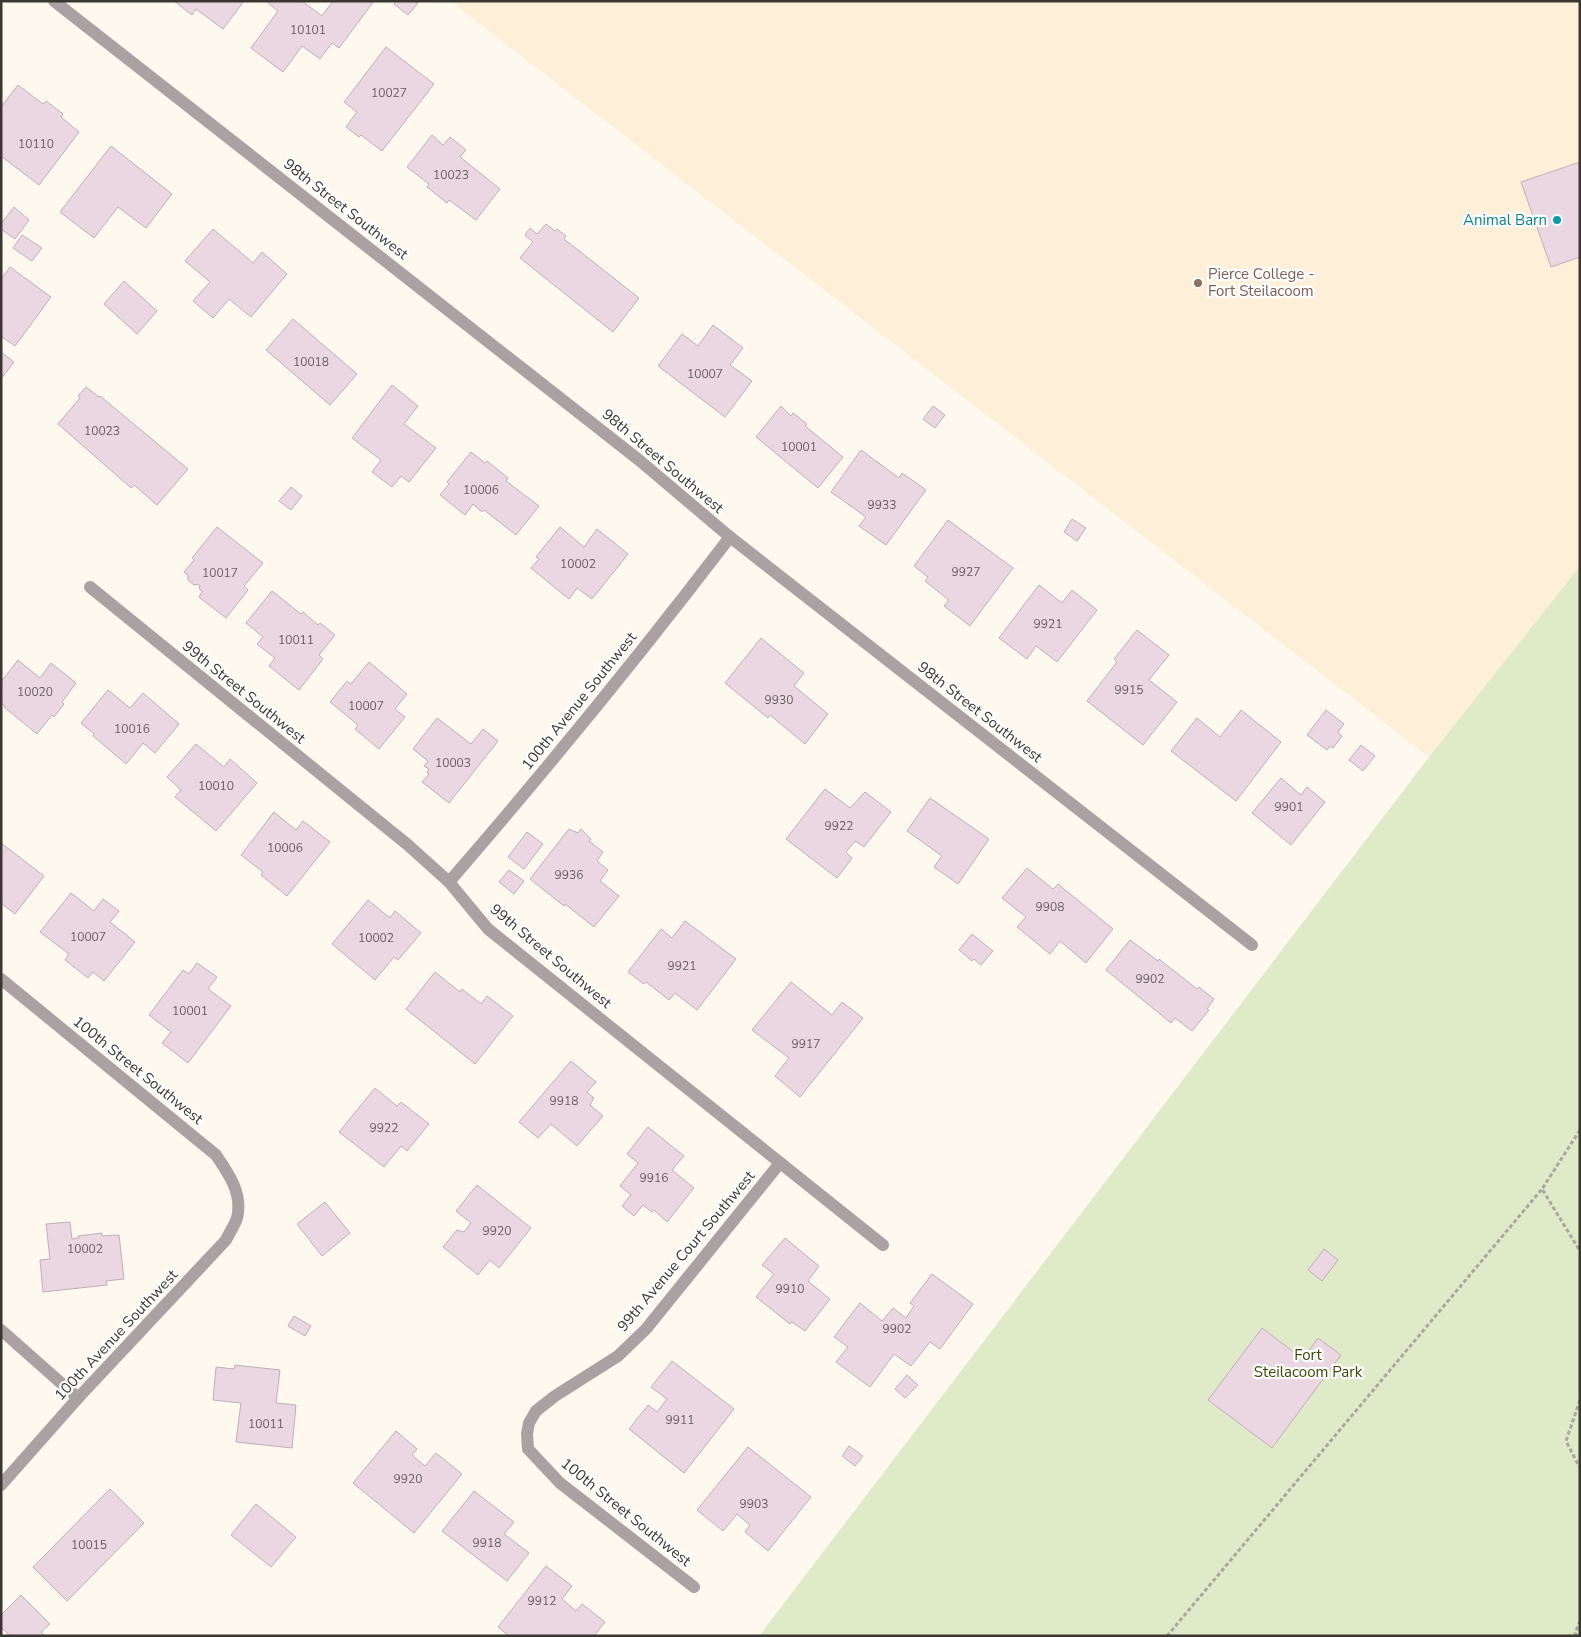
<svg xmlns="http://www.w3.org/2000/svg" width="1581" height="1637" viewBox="0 0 1581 1637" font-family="'Nunito Sans',sans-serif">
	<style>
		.built { fill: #fef0d8 }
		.green { fill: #dfebc8 }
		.building { fill: #ead7e2; stroke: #c0aeb8 }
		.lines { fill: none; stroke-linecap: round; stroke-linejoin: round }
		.path { stroke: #aba69e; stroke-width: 3; stroke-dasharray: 4 2.5; stroke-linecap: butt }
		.service { stroke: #aba1a3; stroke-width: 12 }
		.minor { stroke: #aba1a3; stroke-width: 12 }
		.culture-dot { fill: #0f9aa8; stroke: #fff; stroke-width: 2 }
		.education-dot { fill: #8d6e63; stroke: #fff; stroke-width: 2 }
		.labels { text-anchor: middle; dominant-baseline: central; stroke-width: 4.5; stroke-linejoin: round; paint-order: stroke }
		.number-label { font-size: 12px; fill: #665e5c }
		.street-label { font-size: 15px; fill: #3a3630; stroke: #fff }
		.culture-label { font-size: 15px; fill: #0d838f; stroke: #fff; text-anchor: end }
		.education-label { font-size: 15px; fill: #785e54; stroke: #fff; text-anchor: start }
		.park-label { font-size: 15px; fill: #394904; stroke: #fff }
	</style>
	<rect width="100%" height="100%" fill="#fef8ee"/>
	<path class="built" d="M450,1H1580V566L1429,757Z"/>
	<path class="green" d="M1580,566V1636H759L1429,757Z"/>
	<g class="building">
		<path d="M174,1H244L223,29L196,9L192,15Z"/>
		<path d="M269,1H302L322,16L333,1H374L339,48L332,43L320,59L302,46L283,72L251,48L278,11L268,3Z"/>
		<path d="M396,1H415L418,3L408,15L394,4Z"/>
		<path d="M386,47L434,84L382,151L361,135L359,137L346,127L357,112L344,102Z"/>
		<path d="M18,85L43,104L46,101L63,114L61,117L79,132L39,185L1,156V107Z"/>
		<path d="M432,135L443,145L450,137L466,150L460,157L500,189L476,220L449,200L447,203L427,187L429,184L407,167Z"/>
		<path d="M111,146L172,194L146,228L118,207L94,238L60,212Z"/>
		<path d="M1580,162V257L1551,267L1521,182Z"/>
		<path d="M14,207L29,220L15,239L1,229V224Z"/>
		<path d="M546,224L555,231L557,229L566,236L564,239L639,298L613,332L520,258L533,242L525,235L530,228L537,234Z"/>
		<path d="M213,229L253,263L262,252L287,274L251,317L229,299L213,318L193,301L210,282L185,261Z"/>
		<path d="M22,235L42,248L32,261L13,248Z"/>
		<path d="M10,267L51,297L15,346L1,336V279Z"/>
		<path d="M124,281L157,311L137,334L104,304Z"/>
		<path d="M293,319L357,374L330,405L266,350Z"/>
		<path d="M713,325L743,348L730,365L752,381L725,417L658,366L682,334L698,346Z"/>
		<path d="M1,352L14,362L1,379Z"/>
		<path d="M392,385L418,406L404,424L436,448L409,482L401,476L392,487L372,472L381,460L352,438Z"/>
		<path d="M86,387L99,397L100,396L188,469L157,505L134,485L131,488L58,424L80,398L78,396Z"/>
		<path d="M781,406L791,416L793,413L807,424L805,426L843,457L818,488L756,437Z"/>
		<path d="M933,406L945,415L935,428L923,419Z"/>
		<path d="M861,450L899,478L902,473L926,490L886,545L859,526L866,517L831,492Z"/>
		<path d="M471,452L485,463L487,461L508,478L506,481L539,506L516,535L484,510L482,512L473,504L465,515L440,495L449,484L447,482Z"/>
		<path d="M291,487L302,496L291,510L279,501Z"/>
		<path d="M1072,519L1086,528L1077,541L1064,532Z"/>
		<path d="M948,520L1013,568L970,626L944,606L949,600L925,581L928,577L914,566Z"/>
		<path d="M217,527L263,563L244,586L248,590L226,618L199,597L202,592L199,588L200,586L198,584L194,585L188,580V575L184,572L194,560L192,558Z"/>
		<path d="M560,527L584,547L597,529L628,554L592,599L577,588L569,599L531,568L539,559L536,557Z"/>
		<path d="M1039,585L1062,603L1072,590L1097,610L1057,662L1036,646L1027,659L999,638Z"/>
		<path d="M272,591L301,614L303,612L318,625L320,623L335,635L319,655L323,659L299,690L269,666L275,658L257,644L263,637L246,623Z"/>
		<path d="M1137,630L1169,655L1149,680L1177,702L1143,745L1087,701L1117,662L1114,659Z"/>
		<path d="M761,638L804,673L794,686L828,714L805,744L770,715L768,718L725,683Z"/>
		<path d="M18,660L40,678L51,663L76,683L62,702L64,704L54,717L52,715L37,734L4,707L5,706L1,703V682Z"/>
		<path d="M369,662L407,694L395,709L405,717L379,749L355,729L358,725L330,702L347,681L351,684Z"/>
		<path d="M108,690L130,708L143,693L179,724L155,753L143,743L126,764L93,736L94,734L81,723Z"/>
		<path d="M1241,710L1281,742L1236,801L1171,751L1197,718L1220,737Z"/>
		<path d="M1326,710L1344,724L1338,732L1342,736L1333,748L1330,746L1327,750L1307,735Z"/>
		<path d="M437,718L471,744L483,729L498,741L449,803L422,782L429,774L427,773L429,769L424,766L428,761L413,749Z"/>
		<path d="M196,744L224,767L230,759L257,783L216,831L175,797L181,790L167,777Z"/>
		<path d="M1361,745L1375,756L1363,771L1349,760Z"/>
		<path d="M1281,778L1301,795L1307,787L1325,802L1291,845L1252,813Z"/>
		<path d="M825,789L850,808L865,792L891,812L864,847L855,841L846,852L852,858L837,878L786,839Z"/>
		<path d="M930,798L989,839L958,884L934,867L942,856L907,831Z"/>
		<path d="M274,812L296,830L303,821L330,842L287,896L261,875L263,872L241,855Z"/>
		<path d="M569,829L578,833L581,829L591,839L589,841L603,852L597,861L608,870L600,881L619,896L594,927L565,904L564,906L530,879Z"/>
		<path d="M527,832L543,844L524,869L508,857Z"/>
		<path d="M1,843L44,876L15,914L1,903Z"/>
		<path d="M1027,868L1053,889L1058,884L1113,929L1086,963L1060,941L1050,954L1017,927L1026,917L1002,898Z"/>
		<path d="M509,870L524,881L514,894L499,882Z"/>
		<path d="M71,893L94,911L103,899L119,911L110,922L135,942L104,981L93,972L88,978L65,960L69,954L40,932Z"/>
		<path d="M368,900L390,918L395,911L421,933L398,960L394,957L375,980L332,944Z"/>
		<path d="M685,921L736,959L697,1010L675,993L669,1000L646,982L644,984L628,972L661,929L672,938Z"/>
		<path d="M972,934L993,951L981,965L974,959L972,961L959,950Z"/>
		<path d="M1130,940L1158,961L1159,959L1197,989L1199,987L1214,999L1207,1009L1209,1010L1192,1031L1175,1018L1171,1023L1106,970Z"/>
		<path d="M197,963L217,977L208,989L231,1006L188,1063L162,1043L171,1032L149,1015L183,970L189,974Z"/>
		<path d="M435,972L460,992L462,989L481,1004L487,996L513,1016L475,1064L406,1009Z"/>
		<path d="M791,982L832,1015L842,1002L863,1018L800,1097L775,1076L789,1058L752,1030Z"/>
		<path d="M571,1061L596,1082L587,1092L594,1098L590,1105L603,1116L577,1146L551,1124L538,1138L519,1122Z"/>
		<path d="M375,1088L397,1106L401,1102L429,1124L407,1151L401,1146L384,1167L339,1132Z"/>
		<path d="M648,1127L684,1156L672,1170L694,1188L667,1222L654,1210L652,1212L643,1205L634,1216L622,1206L631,1195L620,1186L638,1163L627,1154Z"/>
		<path d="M477,1185L531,1228L499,1268L490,1260L478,1275L443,1247L457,1230L464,1232L471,1223L456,1211Z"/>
		<path d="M325,1202L350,1233L322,1256L297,1224Z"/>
		<path d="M70,1222L72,1239L78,1238V1236L102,1233V1236L119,1235L124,1279L106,1281L107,1285L43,1292L40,1260L50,1259L46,1224Z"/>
		<path d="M785,1238L819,1266L808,1281L830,1299L805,1331L792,1322L790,1324L756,1297L774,1274L762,1265Z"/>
		<path d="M1324,1249L1338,1260L1322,1281L1308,1270Z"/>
		<path d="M932,1274L973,1304L940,1349L930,1342L911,1366L894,1354L870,1387L836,1362L848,1347L834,1337L860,1303L882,1321L893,1308L906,1318L914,1306L910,1303Z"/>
		<path d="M294,1316L311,1326L305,1336L288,1326Z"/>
		<path d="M1262,1328L1303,1359L1318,1338L1341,1355L1272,1448L1208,1400Z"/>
		<path d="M672,1361L734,1409L684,1473L629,1429L648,1405L657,1412L667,1399L651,1387Z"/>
		<path d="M235,1365L280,1370L276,1403L296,1405L292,1448L236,1442L241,1403L213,1400L216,1367L234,1369Z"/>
		<path d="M907,1375L918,1385L905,1398L895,1389Z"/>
		<path d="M396,1431L417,1449L412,1455L425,1466L436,1453L462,1474L414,1533L353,1483Z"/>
		<path d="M849,1446L863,1456L855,1466L842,1456Z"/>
		<path d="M748,1447L811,1497L768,1551L745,1532L750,1525L737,1514L723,1531L697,1510Z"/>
		<path d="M110,1489L144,1523L67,1601L33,1567Z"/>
		<path d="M474,1491L514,1522L504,1534L529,1553L507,1581L442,1531Z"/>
		<path d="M256,1504L296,1537L271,1567L231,1535Z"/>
		<path d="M546,1566L572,1586L562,1599L576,1611L582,1604L605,1622L594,1636H509L498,1627Z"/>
		<path d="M21,1595L50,1624L41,1632L45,1636H10L1,1627V1615Z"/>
	</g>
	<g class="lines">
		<g class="path">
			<path d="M1580,1130L1542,1189L1580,1251"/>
			<path d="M1580,1400L1566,1441L1580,1468"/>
			<path d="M1167,1636L1542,1189"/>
			<path d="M1577,1636L1575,1633L1580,1621"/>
		</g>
		<path class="service" d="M1,1330L78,1398"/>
		<g class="minor">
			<path d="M54,1L639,460L730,537L1252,945"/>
			<path d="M90,587L408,845L449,882L488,929L883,1245"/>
			<path d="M449,882C546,770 640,655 730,537"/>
			<path d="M1,979L216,1155C229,1174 243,1194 237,1218C235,1225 229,1233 226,1240L78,1398L1,1485"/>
			<path d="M694,1587L560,1483L528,1449L527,1434L529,1423L536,1411L555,1396L618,1356L646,1329L780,1163"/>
		</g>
	</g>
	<circle class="culture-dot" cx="1557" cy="220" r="5"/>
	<circle class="education-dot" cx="1198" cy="283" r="5"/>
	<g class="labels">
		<g class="number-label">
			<text x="308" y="30">10101</text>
			<text x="389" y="93">10027</text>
			<text x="36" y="144">10110</text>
			<text x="451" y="175">10023</text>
			<text x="311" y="362">10018</text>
			<text x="705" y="374">10007</text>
			<text x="102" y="431">10023</text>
			<text x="799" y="447">10001</text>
			<text x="481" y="490">10006</text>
			<text x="882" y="505">9933</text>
			<text x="578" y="564">10002</text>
			<text x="966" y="572">9927</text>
			<text x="220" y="573">10017</text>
			<text x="1048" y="624">9921</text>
			<text x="296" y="640">10011</text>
			<text x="1129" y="690">9915</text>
			<text x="35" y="692">10020</text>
			<text x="779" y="700">9930</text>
			<text x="366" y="706">10007</text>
			<text x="132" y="729">10016</text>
			<text x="453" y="763">10003</text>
			<text x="216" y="786">10010</text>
			<text x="1289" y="807">9901</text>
			<text x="839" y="826">9922</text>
			<text x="285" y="848">10006</text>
			<text x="569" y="875">9936</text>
			<text x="1050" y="907">9908</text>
			<text x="88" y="937">10007</text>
			<text x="376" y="938">10002</text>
			<text x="682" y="966">9921</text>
			<text x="1150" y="979">9902</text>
			<text x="190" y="1011">10001</text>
			<text x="806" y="1044">9917</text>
			<text x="564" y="1101">9918</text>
			<text x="384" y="1128">9922</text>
			<text x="654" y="1178">9916</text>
			<text x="497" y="1231">9920</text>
			<text x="85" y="1249">10002</text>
			<text x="790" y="1289">9910</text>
			<text x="897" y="1329">9902</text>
			<text x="680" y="1420">9911</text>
			<text x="266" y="1424">10011</text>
			<text x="408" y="1479">9920</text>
			<text x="754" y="1504">9903</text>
			<text x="487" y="1543">9918</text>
			<text x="89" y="1545">10015</text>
			<text x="542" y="1601">9912</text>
		</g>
		<g class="street-label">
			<text transform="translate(346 209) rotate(38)">98th Street Southwest</text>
			<text transform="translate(663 461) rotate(40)">98th Street Southwest</text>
			<text transform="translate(244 692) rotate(39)">99th Street Southwest</text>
			<text transform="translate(579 701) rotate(-51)">100th Avenue Southwest</text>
			<text transform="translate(980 712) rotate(38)">98th Street Southwest</text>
			<text transform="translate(551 956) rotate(40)">99th Street Southwest</text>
			<text transform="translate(138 1070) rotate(39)">100th Street Southwest</text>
			<text transform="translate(686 1251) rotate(-50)">99th Avenue Court Southwest</text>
			<text transform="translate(116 1335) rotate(-47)">100th Avenue Southwest</text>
			<text transform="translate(626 1512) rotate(39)">100th Street Southwest</text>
		</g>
		<g class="culture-label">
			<text x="1547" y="220">Animal Barn</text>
		</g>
		<g class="education-label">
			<text x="1208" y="274">Pierce College -<tspan x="1208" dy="17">Fort Steilacoom</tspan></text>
		</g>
		<g class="park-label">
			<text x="1308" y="1355">Fort<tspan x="1308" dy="17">Steilacoom Park</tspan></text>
		</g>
	</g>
	<rect width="1581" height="1637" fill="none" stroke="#3a3630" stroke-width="5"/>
</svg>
